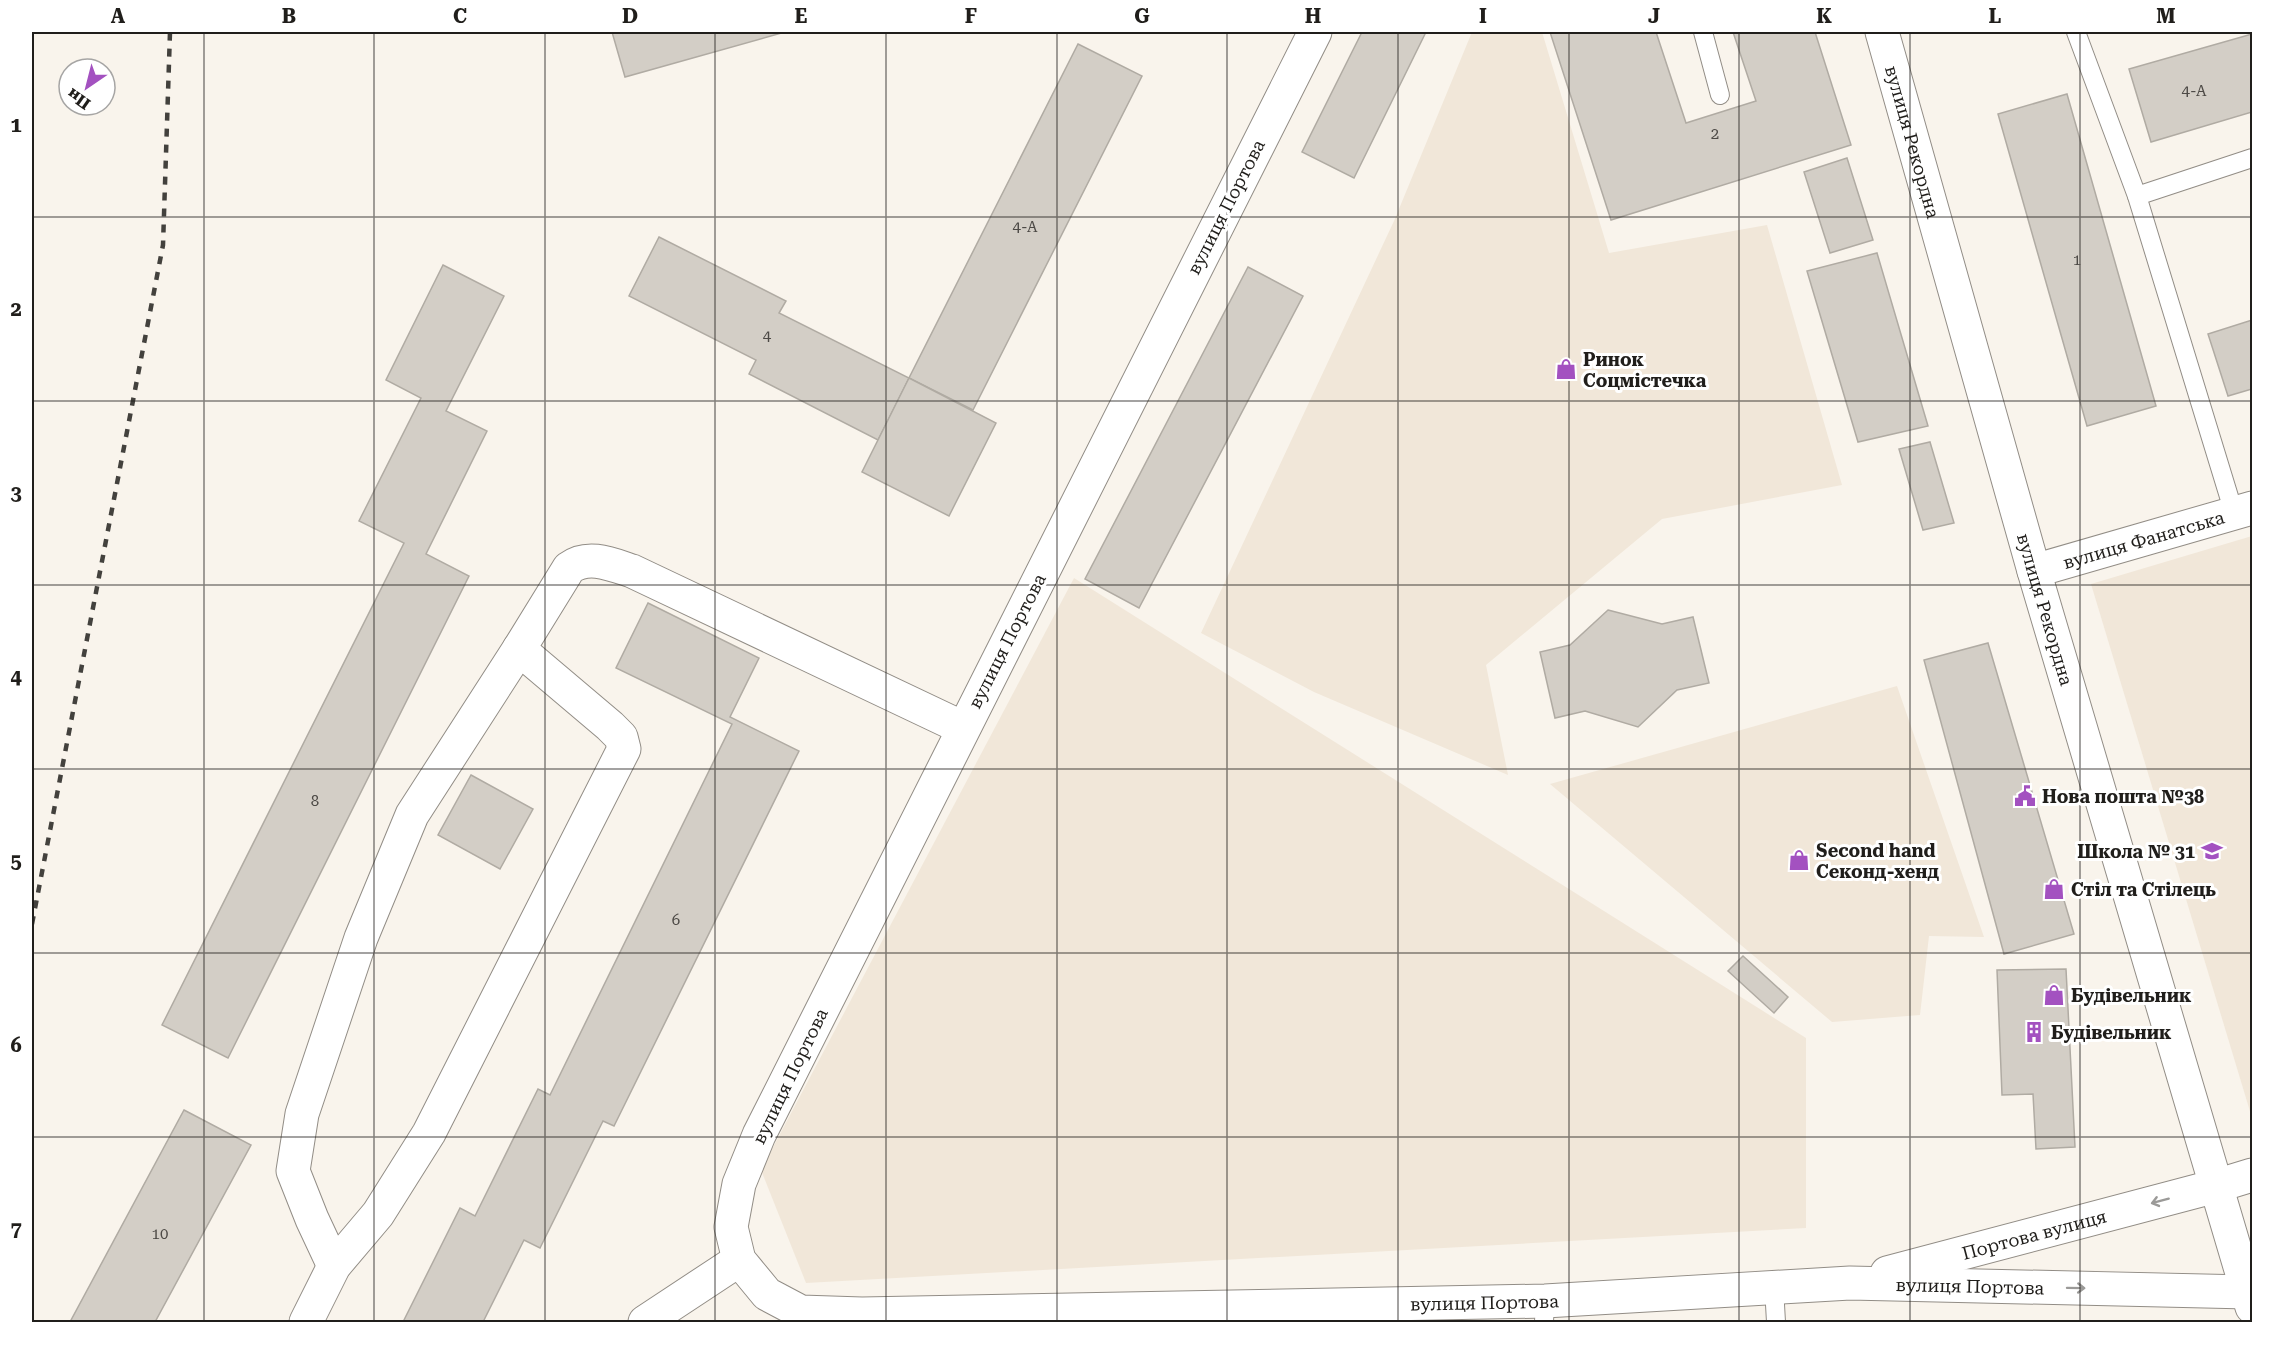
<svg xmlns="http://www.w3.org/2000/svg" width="2284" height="1354" viewBox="0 0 2284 1354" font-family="'Roboto Serif',serif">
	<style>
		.built { fill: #f1e7d9 }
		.building { fill: #d3cec6; stroke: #b0aba3; stroke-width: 1.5 }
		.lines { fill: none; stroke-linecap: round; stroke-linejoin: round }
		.service-casing { stroke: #928d86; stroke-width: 20 }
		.minor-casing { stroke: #928d86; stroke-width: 35 }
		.tertiary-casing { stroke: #928d86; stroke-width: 35 }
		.service { stroke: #fff; stroke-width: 18 }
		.minor { stroke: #fff; stroke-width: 33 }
		.tertiary { stroke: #fff; stroke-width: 33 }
		.rail { stroke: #43413d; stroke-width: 4.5; stroke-dasharray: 8 8; stroke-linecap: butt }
		.oneway { stroke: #9b9a98 }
		.grid { fill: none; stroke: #201e1b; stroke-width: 1.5; stroke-opacity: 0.55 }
		.labels { text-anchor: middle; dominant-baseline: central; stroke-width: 6; stroke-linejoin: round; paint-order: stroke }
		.number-label { font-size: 15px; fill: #4d4a46 }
		.street-label { font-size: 18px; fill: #201e1b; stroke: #fff }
		.poi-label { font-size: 18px; font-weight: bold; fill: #201e1b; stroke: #fff; text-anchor: start }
		.neatline { fill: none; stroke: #201e1b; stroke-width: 2 }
		.grid-label { font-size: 20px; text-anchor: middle; font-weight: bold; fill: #201e1b }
	</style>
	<rect width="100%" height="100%" fill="#f9f4ec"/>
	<g class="built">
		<path d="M1472,32H1542L1609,253L1767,225L1842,485L1662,519L1486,665L1508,775L1314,692L1201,633L1394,221Z"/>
		<path d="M2252,536V1118L2091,584Z"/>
		<path d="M1074,578L1806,1038V1228L806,1283L761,1170Z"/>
		<path d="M1897,686L1984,937L1929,936L1920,1015L1832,1022L1550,784Z"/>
	</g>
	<g class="building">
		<path d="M612,32H785L625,77Z"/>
		<path d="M1362,32H1426L1354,178L1302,152Z"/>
		<path d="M1550,32H1656L1686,123L1756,101L1733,32H1815L1851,145L1611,220Z"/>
		<path d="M2252,34V112L2151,142L2129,69Z"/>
		<path d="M1078,44L1142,76L973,410L909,378Z"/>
		<path d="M2067,94L2156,406L2087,426L1998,114Z"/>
		<path d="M1847,158L1873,240L1830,253L1804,172Z"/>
		<path d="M659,237L786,301L779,313L909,378L878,440L749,374L756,360L629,296Z"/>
		<path d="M1877,253L1928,426L1858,442L1807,271Z"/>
		<path d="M443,265L504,296L446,411L487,431L426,554L469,576L228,1058L162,1025L404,543L359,521L421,398L386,380Z"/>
		<path d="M1248,267L1303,296L1139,608L1085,579Z"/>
		<path d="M2252,320V389L2228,396L2208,334Z"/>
		<path d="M909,378L996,423L949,516L862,472Z"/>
		<path d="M1930,442L1954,523L1923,530L1899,449Z"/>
		<path d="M648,603L759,658L730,717L799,751L614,1126L603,1121L540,1248L524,1240L483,1322H403L460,1208L475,1216L538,1089L550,1095L732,724L616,668Z"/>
		<path d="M1608,610L1662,624L1693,617L1709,683L1677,690L1638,727L1585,711L1555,718L1540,652L1570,645Z"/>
		<path d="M1988,643L2074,934L2004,954L1924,660Z"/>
		<path d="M471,775L533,809L500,869L438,835Z"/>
		<path d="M1743,956L1788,997L1774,1013L1728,971Z"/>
		<path d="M2066,969L2075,1147L2036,1149L2033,1094L2002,1095L1997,970Z"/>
		<path d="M184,1110L251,1145L155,1322H70Z"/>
	</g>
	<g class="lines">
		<defs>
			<g id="service">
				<path d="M1703,32L1720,95"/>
				<path d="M2076,32L2137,196L2234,513"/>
				<path d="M2137,196L2252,158"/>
				<path d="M1774,1287L1776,1322"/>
				<path d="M1544,1322L1545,1301"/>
			</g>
			<g id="minor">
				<path id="s1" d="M1315,32L759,1135L739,1184L731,1227L739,1260L767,1294L801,1312L862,1314L1545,1301L1850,1283L2248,1292"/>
				<path d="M334,1266L312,1219L293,1171L302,1114L361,938L412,815L519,649"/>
				<path id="s2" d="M1887,1273L2216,1186"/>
				<path d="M306,1322L334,1266L378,1214L429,1133L624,749L621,737L610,726L519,649L569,568C588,554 611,564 632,571L963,728"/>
				<path d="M645,1322L739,1260"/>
			</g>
			<g id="tertiary">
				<path id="s3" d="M1882,32L2034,571L2252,1307"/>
				<path id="s4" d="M2034,571L2252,508"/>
				<path d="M2216,1186L2252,1175"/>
			</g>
		</defs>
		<use href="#service" class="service-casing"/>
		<use href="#minor" class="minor-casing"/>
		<use href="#tertiary" class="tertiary-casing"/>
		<use href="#service" class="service"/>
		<use href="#minor" class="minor"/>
		<use href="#tertiary" class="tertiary"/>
		<path class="rail" d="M32,924L163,245L170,32"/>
	</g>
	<defs><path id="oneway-shaft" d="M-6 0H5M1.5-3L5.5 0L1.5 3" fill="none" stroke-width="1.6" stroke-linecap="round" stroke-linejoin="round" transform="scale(1.5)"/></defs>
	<g class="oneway">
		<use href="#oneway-shaft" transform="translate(2160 1201) rotate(165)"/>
		<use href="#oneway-shaft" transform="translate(2076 1288) rotate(1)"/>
	</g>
	<path class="grid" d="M204,32V1322M374,32V1322M545,32V1322M715,32V1322M886,32V1322M1057,32V1322M1227,32V1322M1398,32V1322M1569,32V1322M1739,32V1322M1910,32V1322M2080,32V1322M32,217H2252M32,401H2252M32,585H2252M32,769H2252M32,953H2252M32,1137H2252"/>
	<defs>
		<symbol id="shop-bare" viewBox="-9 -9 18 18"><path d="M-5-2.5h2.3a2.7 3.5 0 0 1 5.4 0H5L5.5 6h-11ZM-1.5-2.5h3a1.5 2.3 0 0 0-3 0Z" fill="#a351c0" stroke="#fff" stroke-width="2.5" paint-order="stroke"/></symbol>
		<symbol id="civic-bare" viewBox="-9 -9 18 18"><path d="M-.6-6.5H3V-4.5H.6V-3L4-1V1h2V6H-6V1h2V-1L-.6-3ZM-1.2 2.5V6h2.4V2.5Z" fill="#a351c0" stroke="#fff" stroke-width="2.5" paint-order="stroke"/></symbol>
		<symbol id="school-bare" viewBox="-9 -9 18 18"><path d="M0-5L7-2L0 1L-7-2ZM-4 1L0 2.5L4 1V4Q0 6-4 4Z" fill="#a351c0" stroke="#fff" stroke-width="2.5" paint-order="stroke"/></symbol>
		<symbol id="building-bare" viewBox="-9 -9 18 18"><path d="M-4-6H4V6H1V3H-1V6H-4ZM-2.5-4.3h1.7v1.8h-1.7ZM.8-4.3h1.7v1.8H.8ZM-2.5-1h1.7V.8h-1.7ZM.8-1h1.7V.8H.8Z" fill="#a351c0" stroke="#fff" stroke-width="2.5" paint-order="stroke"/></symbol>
	</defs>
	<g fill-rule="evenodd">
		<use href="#shop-bare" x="1551" y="354" width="30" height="30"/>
		<use href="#civic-bare" x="2010" y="781" width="30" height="30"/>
		<use href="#school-bare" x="2197" y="836" width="30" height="30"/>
		<use href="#shop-bare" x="1784" y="845" width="30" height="30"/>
		<use href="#shop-bare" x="2039" y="874" width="30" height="30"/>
		<use href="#shop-bare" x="2039" y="980" width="30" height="30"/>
		<use href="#building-bare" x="2019" y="1017" width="30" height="30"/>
	</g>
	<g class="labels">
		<g class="number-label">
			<text x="2194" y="91">4-А</text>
			<text x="1715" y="134">2</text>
			<text x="1025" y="227">4-А</text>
			<text x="2077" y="260">1</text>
			<text x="767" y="336">4</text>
			<text x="315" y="801">8</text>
			<text x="676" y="920">6</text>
			<text x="160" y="1234">10</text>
		</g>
		<g class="street-label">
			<text stroke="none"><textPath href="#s3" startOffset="114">вулиця Рекордна</textPath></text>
			<text transform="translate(1226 207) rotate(-63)">вулиця Портова</text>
			<text stroke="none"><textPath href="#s4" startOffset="114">вулиця Фанатська</textPath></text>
			<text stroke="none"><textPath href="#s3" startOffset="600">вулиця Рекордна</textPath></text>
			<text transform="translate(1007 641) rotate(-63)">вулиця Портова</text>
			<text transform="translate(790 1076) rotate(-64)">вулиця Портова</text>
			<text stroke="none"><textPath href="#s2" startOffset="152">Портова вулиця</textPath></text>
			<text stroke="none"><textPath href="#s1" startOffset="2618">вулиця Портова</textPath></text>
			<text stroke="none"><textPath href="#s1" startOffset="2132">вулиця Портова</textPath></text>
		</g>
		<g class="poi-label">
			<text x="1583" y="359">Ринок<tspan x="1583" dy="21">Соцмістечка</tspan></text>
			<text x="2042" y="796">Нова пошта №38</text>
			<text x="1816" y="850">Second hand<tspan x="1816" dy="21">Секонд-хенд</tspan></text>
			<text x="2195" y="851" text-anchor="end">Школа № 31</text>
			<text x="2071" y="889">Стіл та Стілець</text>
			<text x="2071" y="995">Будiвельник</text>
			<text x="2051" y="1032">Будівельник</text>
		</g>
	</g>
	<rect width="2284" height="1354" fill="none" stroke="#ffffff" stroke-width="66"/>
	<g transform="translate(87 87) rotate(215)"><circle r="28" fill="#ffffff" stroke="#a6a5a4" stroke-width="1.5"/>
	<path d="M0-4.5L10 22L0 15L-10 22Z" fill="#a351c0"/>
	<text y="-9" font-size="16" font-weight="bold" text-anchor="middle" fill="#201e1b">Пн</text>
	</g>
	<rect x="33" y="33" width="2218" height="1288" class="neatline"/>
	<g class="grid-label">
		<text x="118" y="23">A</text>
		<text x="289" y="23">B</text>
		<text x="460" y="23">C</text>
		<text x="630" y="23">D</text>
		<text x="801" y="23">E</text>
		<text x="971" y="23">F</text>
		<text x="1142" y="23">G</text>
		<text x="1313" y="23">H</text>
		<text x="1483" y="23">I</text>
		<text x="1654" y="23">J</text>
		<text x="1824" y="23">K</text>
		<text x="1995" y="23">L</text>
		<text x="2166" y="23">M</text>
		<text x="16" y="132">1</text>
		<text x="16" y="316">2</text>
		<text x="16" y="500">3</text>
		<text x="16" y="684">4</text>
		<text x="16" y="868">5</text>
		<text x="16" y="1052">6</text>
		<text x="16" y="1236">7</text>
	</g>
</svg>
